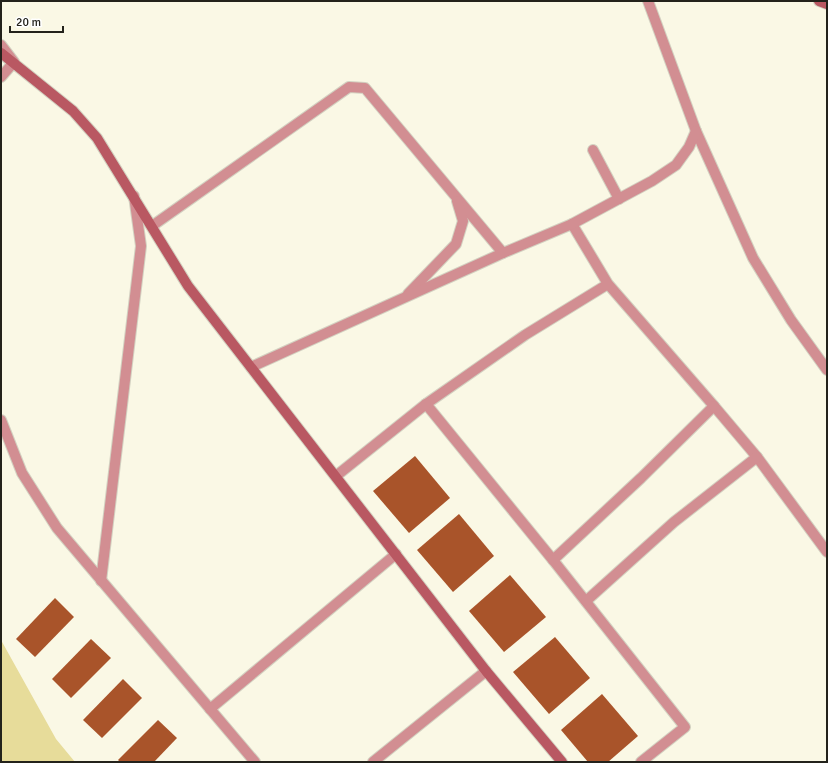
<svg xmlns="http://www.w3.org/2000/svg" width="828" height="763" viewBox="0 0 828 763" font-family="Signika,sans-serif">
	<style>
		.park { fill: #e7dc9a }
		.building { fill: #a9542a }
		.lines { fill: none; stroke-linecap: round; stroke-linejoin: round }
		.street-casing { stroke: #d3d1c1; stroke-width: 12 }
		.secondary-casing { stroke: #d3d1c1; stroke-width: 12 }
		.street { stroke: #d28e92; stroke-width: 10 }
		.secondary { stroke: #b95862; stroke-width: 10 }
	</style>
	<rect width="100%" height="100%" fill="#faf8e5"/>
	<path class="park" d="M1,640L56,739L75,762H1Z"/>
	<g class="building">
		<path d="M415,456L450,498L409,533L373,491Z"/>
		<path d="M459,514L494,556L453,592L417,550Z"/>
		<path d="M510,575L546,617L504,652L469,611Z"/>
		<path d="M55,598L74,617L35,657L16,639Z"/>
		<path d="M555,637L590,678L549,714L513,672Z"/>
		<path d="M91,639L111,658L71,698L52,679Z"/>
		<path d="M123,679L142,698L102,738L83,720Z"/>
		<path d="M602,694L638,736L608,762H588L561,730Z"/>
		<path d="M158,720L177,738L154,762H120L118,760Z"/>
	</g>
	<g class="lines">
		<defs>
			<g id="street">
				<path d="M648,1L696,131L753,258L791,320L827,370"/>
				<path d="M1,45L14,62L1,77"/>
				<path d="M593,150L619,199"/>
				<path d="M572,224L608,284L714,406L641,478L553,560L426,404L525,335L608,284"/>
				<path d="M152,226L349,87L365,88L503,253"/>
				<path d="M408,294L456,244L463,221L457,201"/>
				<path d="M251,367L503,253L572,224L652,181L676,165L689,147L696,131"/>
				<path d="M714,406L757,457L827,552"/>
				<path d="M1,420L22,473L57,528L255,762"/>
				<path d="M336,476L426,404"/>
				<path d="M553,560L685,727L641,762"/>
				<path d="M101,581L141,246L134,196"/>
				<path d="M586,601L674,522L757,457"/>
				<path d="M210,709L396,554"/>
				<path d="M373,762L486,671"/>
			</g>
			<g id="secondary">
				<path d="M819,1L827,4"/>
				<path d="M1,53L73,111L97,138L188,286L486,671L562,762"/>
			</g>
		</defs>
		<use href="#street" class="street-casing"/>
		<use href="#secondary" class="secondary-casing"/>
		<use href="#street" class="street"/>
		<use href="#secondary" class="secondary"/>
	</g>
	<rect width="828" height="763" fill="none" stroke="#23221b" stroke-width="4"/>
	<path d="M10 26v6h53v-6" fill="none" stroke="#23221b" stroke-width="2"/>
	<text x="16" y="26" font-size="12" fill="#23221b" stroke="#ffffff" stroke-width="3" paint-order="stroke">20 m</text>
</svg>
